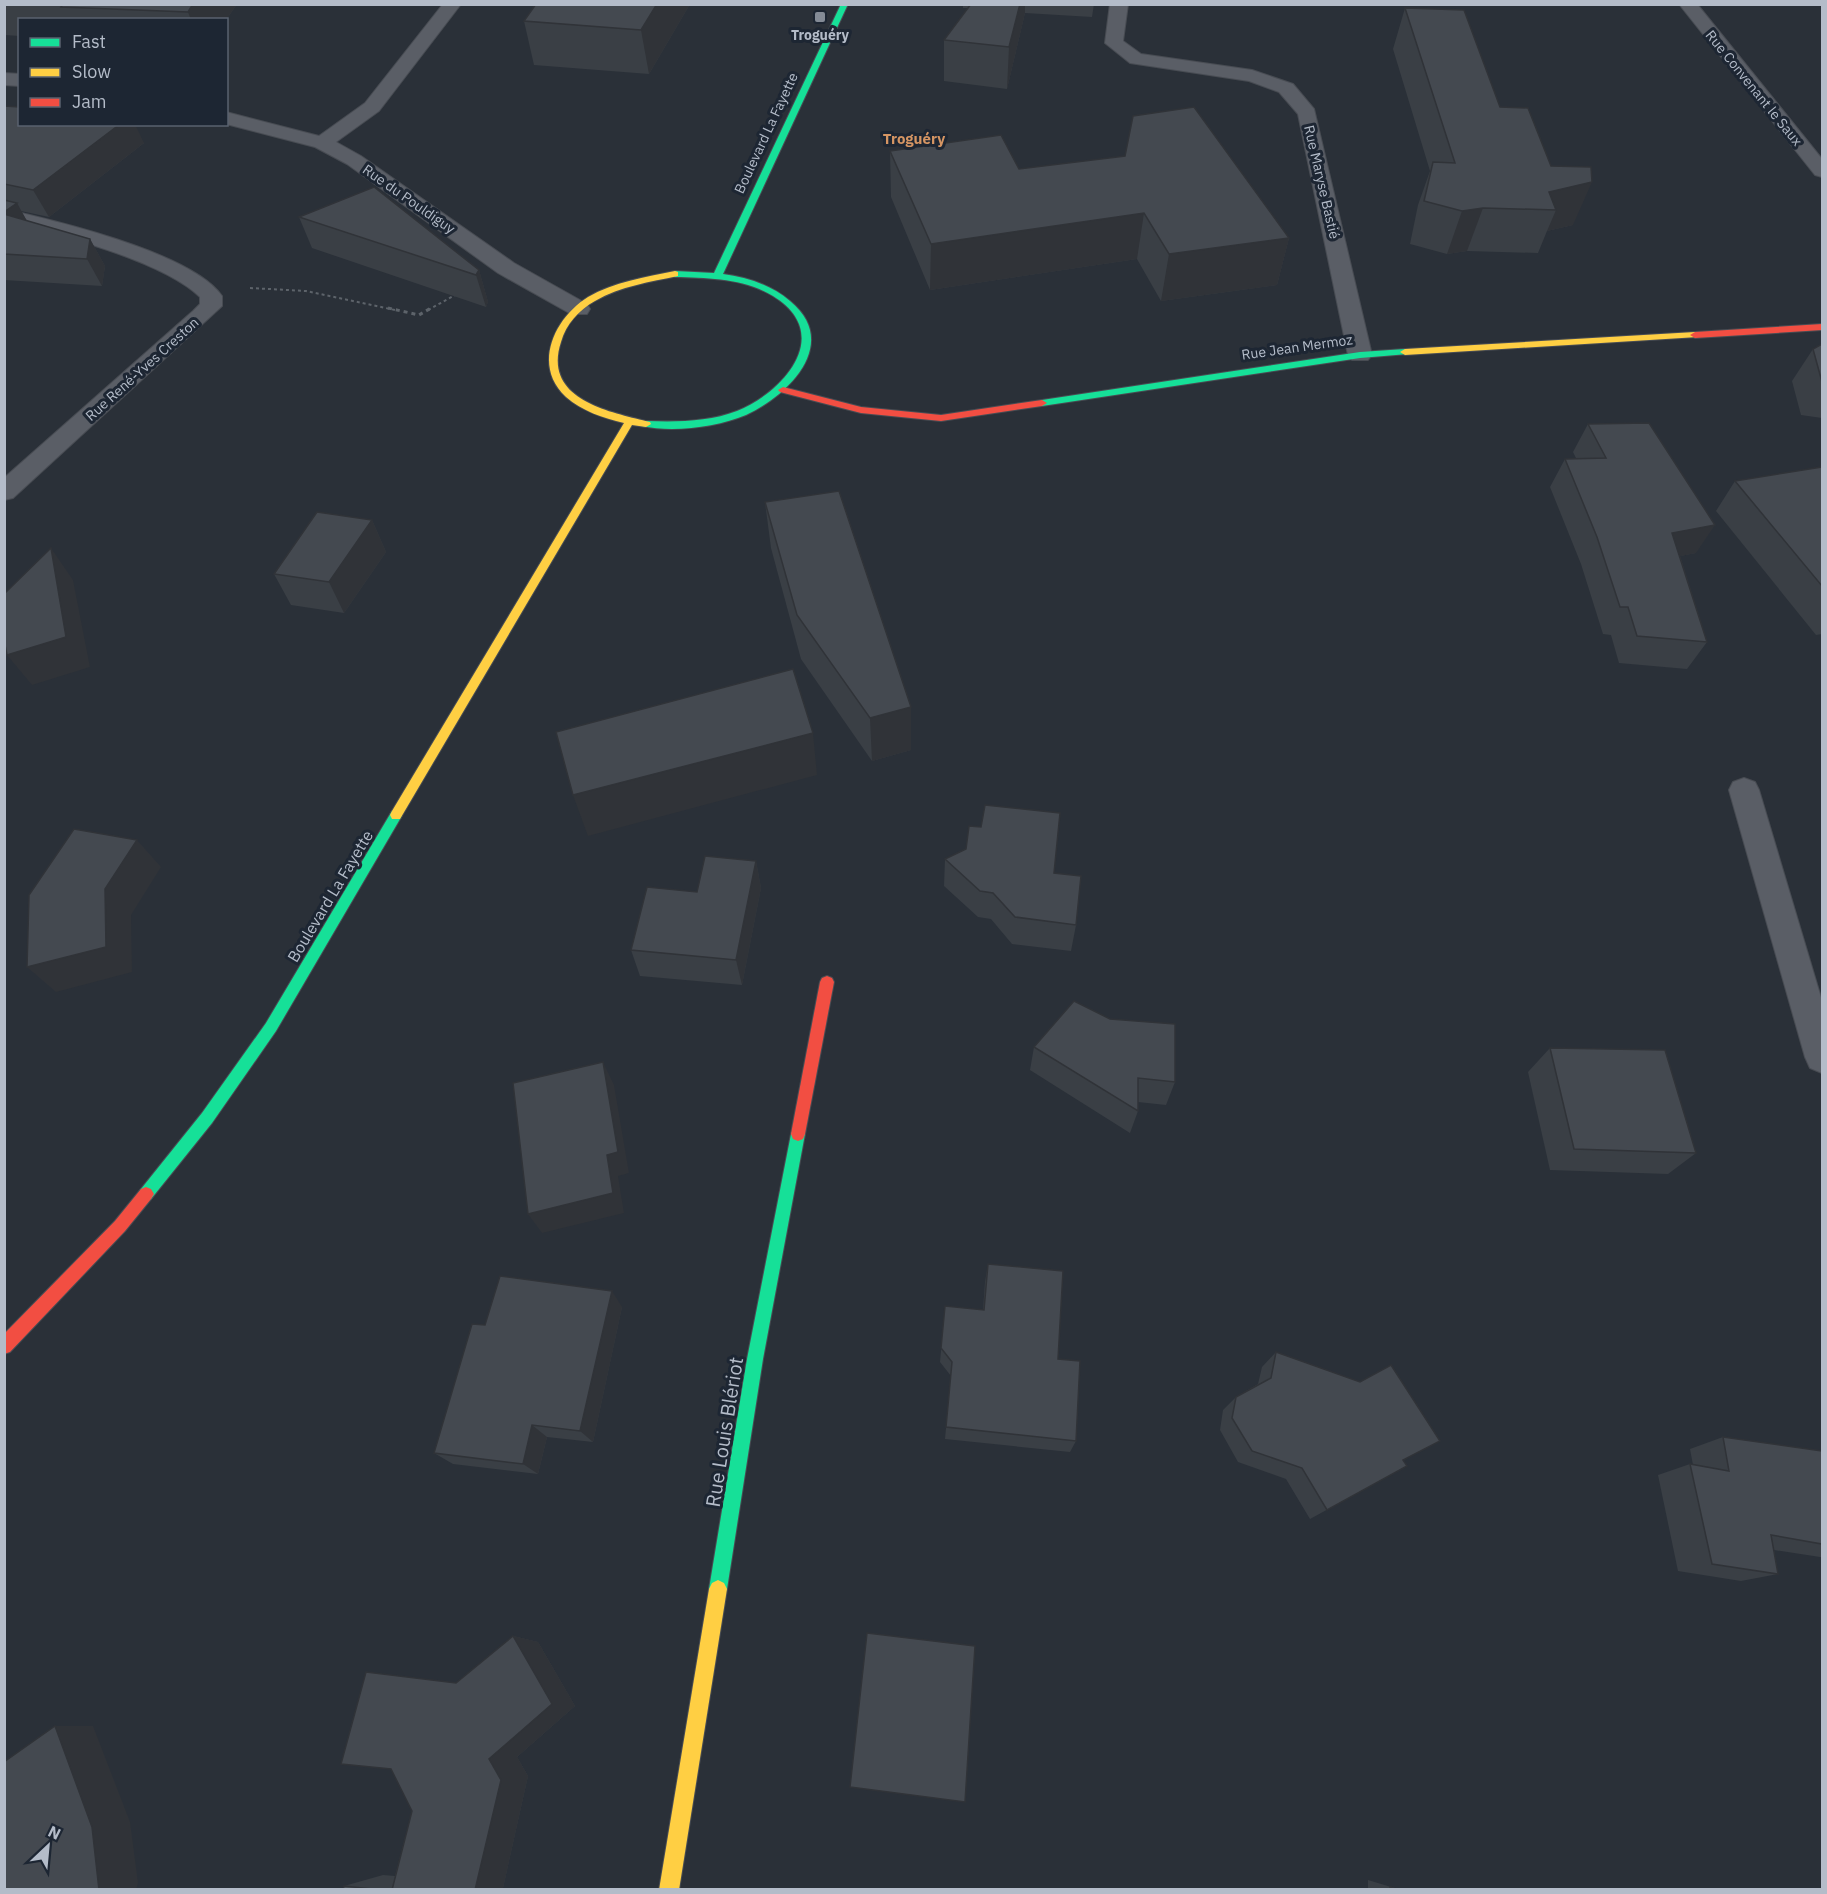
<svg xmlns="http://www.w3.org/2000/svg" width="1827" height="1894" viewBox="0 0 1827 1894" font-family="'IBM Plex Sans',sans-serif">
	<style>
		.lines { fill: none; stroke-linecap: round; stroke-linejoin: round }
		.street-casing { stroke: #484c53; stroke-width: 2 }
		.fast-casing { stroke: #484c53; stroke-width: 2 }
		.slow-casing { stroke: #484c53; stroke-width: 2 }
		.jam-casing { stroke: #484c53; stroke-width: 2 }
		.path-far1 { stroke: #5d636a; stroke-width: 2; stroke-dasharray: 3 3; stroke-linecap: butt }
		.path { stroke: #5d636a; stroke-width: 3; stroke-dasharray: 4 4; stroke-linecap: butt }
		.street { fill: #5a5e66; fill-rule: evenodd }
		.fast { fill: #16e098; fill-rule: evenodd }
		.slow { fill: #ffcf43; fill-rule: evenodd }
		.jam { fill: #f24e42; fill-rule: evenodd }
		.wall { fill: #3a3f45 }
		.shaded-wall { fill: #303338 }
		.building { fill: #444950; stroke: #303338; stroke-width: 1.5 }
		.poi-dot { fill: #848b96; stroke: #1d2633; stroke-width: 2 }
		.labels { text-anchor: middle; dominant-baseline: central; stroke-width: 6; stroke-linejoin: round; paint-order: stroke }
		.far-poi-label { font-size: 14px; font-weight: bold; fill: #b4bcc9; stroke: #1d2633 }
		.far-street-label { font-size: 14px; fill: #b4bcc9; stroke: #1d2633 }
		.far-neighbourhood-label { font-size: 15px; font-weight: bold; fill: #d59563; stroke: #1d2633 }
		.street-label { font-size: 16px; fill: #b4bcc9; stroke: #1d2633 }
		.near-street-label { font-size: 20px; fill: #b4bcc9; stroke: #1d2633 }
	</style>
	<rect width="100%" height="100%" fill="#2a3038"/>
	<g class="lines">
		<defs>
			<g id="street">
				<path d="M443,4H461L379,111L336,142L361,156L514,263L587,304L590,309L587,314H571L498,273L347,164L315,147L226,124V112L319,136L365,103Z"/>
				<path d="M1110,4H1128L1123,41L1141,54L1252,70L1293,84L1314,109L1372,355L1368,360H1352L1348,355L1298,114L1279,92L1249,81L1130,63L1105,43Z"/>
				<path d="M1679,4H1697L1822,159V177L1815,175Z"/>
				<path d="M4,73L20,74V86L4,85Z"/>
				<path d="M4,209C57,221 192,253 222,296V306L13,498L4,500V478L193,311L200,304V297C163,261 56,233 4,221Z"/>
				<path d="M1744,778L1755,782L1759,790L1822,1001V1073L1810,1068L1805,1057L1729,790L1733,782Z"/>
			</g>
			<g id="fast">
				<path d="M841,4H848L723,274C747,277 771,285 790,301C841,343 789,395 746,415C717,427 673,433 642,426V422L646,421C676,422 709,422 737,411C784,392 835,334 773,296C743,278 709,278 675,277L671,274L675,271L714,273Z"/>
				<path d="M1405,349L1410,352L1408,354L1360,358L1042,406L1037,403L1042,400L1360,352Z"/>
				<path d="M396,810L402,815L400,819L276,1031L212,1123L151,1199L146,1201L141,1199L138,1194L141,1189L202,1113L266,1023L392,811Z"/>
				<path d="M798,1127L803,1129L805,1134L763,1359L727,1589L724,1595L718,1598L712,1595L709,1589L747,1359L791,1134L793,1129Z"/>
			</g>
			<g id="slow">
				<path d="M675,271L678,272V276C650,282 621,286 595,301C579,310 566,324 561,342C542,400 610,412 650,422L651,424L646,427L632,425L400,819H392L390,815L392,811L624,423C603,418 582,411 566,397C532,366 554,318 588,297C614,282 645,277 675,271Z"/>
				<path d="M1695,332L1698,333V337L1405,355L1400,352L1405,349Z"/>
				<path d="M718,1580L724,1583L727,1589L679,1890H659L709,1589L712,1583Z"/>
			</g>
			<g id="jam">
				<path d="M1822,324V330L1695,338L1690,335L1695,332Z"/>
				<path d="M783,387L861,407L941,415L1042,400L1047,403L1042,406L941,421L861,413L780,392L778,390Z"/>
				<path d="M827,976L832,978L834,982L805,1134L803,1139L798,1141L793,1139L791,1134L820,982L822,978Z"/>
				<path d="M146,1187L151,1189L154,1194L151,1199L125,1231L10,1352L4,1354V1334L115,1221L141,1189Z"/>
			</g>
		</defs>
		<use href="#street" class="street-casing"/>
		<use href="#fast" class="fast-casing"/>
		<use href="#slow" class="slow-casing"/>
		<use href="#jam" class="jam-casing"/>
		<g class="path-far1">
			<path d="M250,288L306,291L395,310"/>
			<path d="M428,310L457,294"/>
		</g>
		<path class="path" d="M388,308L419,315L431,308"/>
		<use href="#street" class="street"/>
		<use href="#fast" class="fast"/>
		<use href="#slow" class="slow"/>
		<use href="#jam" class="jam"/>
	</g>
	<g class="wall">
		<path d="M4,4H237L226,20H20V36L4,35Z"/>
		<path d="M690,4L649,74L534,65L524,21Z"/>
		<path d="M963,4H1094L1092,17L1025,13L1007,89L944,81V40L968,8H963Z"/>
		<path d="M1405,8L1500,107L1573,225L1547,231L1538,253L1467,251L1447,254L1410,244L1418,205L1430,171L1393,49Z"/>
		<path d="M4,106L144,143L49,217L21,211L27,221L90,239L105,266L102,286L4,280Z"/>
		<path d="M890,151L1019,169L1289,238L1277,285L1161,301L1137,259L930,290L891,197Z"/>
		<path d="M299,217L479,270L488,302L486,307L312,248Z"/>
		<path d="M1822,344V418L1801,415L1792,381L1813,349Z"/>
		<path d="M1588,424L1696,553L1680,556L1707,642L1687,669L1619,663L1611,635L1603,634L1581,564L1550,487L1565,459L1576,458L1573,452Z"/>
		<path d="M1822,467V634L1816,635L1716,511L1735,481Z"/>
		<path d="M765,502L911,707V750L872,761L801,659L771,548Z"/>
		<path d="M372,520L386,552L344,613L291,605L274,574Z"/>
		<path d="M945,859L1054,873L1076,925L1071,951L1012,944L991,919L978,917L944,886Z"/>
		<path d="M756,861L761,888L742,985L640,976L631,950L697,892Z"/>
		<path d="M1034,1047L1175,1082L1166,1105L1138,1102V1111L1130,1133L1030,1070Z"/>
		<path d="M1550,1048L1696,1153L1668,1174L1550,1170L1528,1072Z"/>
		<path d="M988,1264L1058,1359L1076,1441L1070,1452L945,1439L951,1376L940,1362L945,1306L983,1310L985,1282Z"/>
		<path d="M622,1307L593,1442L547,1437L538,1474L453,1464L434,1453L485,1325Z"/>
		<path d="M1276,1352L1403,1460L1407,1466L1310,1519L1286,1479L1238,1462L1220,1430L1223,1410L1236,1397L1258,1384L1262,1367Z"/>
		<path d="M1723,1437L1822,1451V1557H1820L1774,1550L1778,1574L1741,1581L1678,1571L1658,1475L1690,1464L1693,1465L1690,1449Z"/>
		<path d="M513,1636L538,1642L575,1706L517,1757L528,1776L503,1888L517,1890H343L344,1886L383,1875L395,1876L412,1811L366,1672L457,1683Z"/>
		<path d="M1368,1880L1401,1890H1368Z"/>
	</g>
	<g class="shaded-wall">
		<path d="M193,4H237L226,20H191L188,12Z"/>
		<path d="M657,4H690L649,74L641,30Z"/>
		<path d="M1020,4H1025V13L1007,89L1009,47Z"/>
		<path d="M120,124H135L144,143L49,217L33,190Z"/>
		<path d="M1592,182L1573,225L1547,231L1556,210L1549,192Z"/>
		<path d="M17,203L32,230L4,217V212Z"/>
		<path d="M1483,208L1467,251L1447,254L1462,211Z"/>
		<path d="M1144,213L1137,259L930,290L931,244Z"/>
		<path d="M1289,238L1277,285L1161,301L1169,254Z"/>
		<path d="M90,239L105,266L102,286L87,259Z"/>
		<path d="M479,270L488,302L486,307L476,275Z"/>
		<path d="M372,520L386,552L344,613L329,582Z"/>
		<path d="M1715,525L1696,553L1655,561L1672,533Z"/>
		<path d="M51,548L73,580L90,667L32,685L7,655Z"/>
		<path d="M911,707V750L872,761L870,718Z"/>
		<path d="M813,733L817,775L588,836L573,795Z"/>
		<path d="M137,840L161,867L131,915L132,972L56,992L27,967L105,889Z"/>
		<path d="M756,861L761,888L742,985L736,960Z"/>
		<path d="M603,1062L614,1085L629,1173L618,1176L624,1213L542,1233L528,1214Z"/>
		<path d="M612,1291L622,1307L593,1442L580,1431Z"/>
		<path d="M532,1425L547,1437L538,1474L523,1464Z"/>
		<path d="M513,1636L538,1642L575,1706L517,1757L528,1776L503,1888L498,1890H475L489,1759Z"/>
		<path d="M55,1726H93L130,1822L138,1883L136,1890H99Z"/>
	</g>
	<g class="building">
		<path d="M63,4H193L188,12L61,7Z"/>
		<path d="M536,4H657L641,30L524,21Z"/>
		<path d="M971,4H1020L1009,47L944,40Z"/>
		<path d="M1405,8L1464,10L1500,107L1528,108L1551,166L1591,167L1592,182L1549,192L1556,210L1483,208L1462,211L1424,201L1433,162L1455,163Z"/>
		<path d="M4,106L20,107V124H120L33,190L4,184Z"/>
		<path d="M1194,107L1289,238L1169,254L1144,213L931,244L890,151L1001,135L1019,169L1125,156L1133,116Z"/>
		<path d="M374,187L479,270L476,275L299,217Z"/>
		<path d="M4,200L17,203L4,212Z"/>
		<path d="M4,214L90,239L87,259L4,254Z"/>
		<path d="M1822,344V382L1813,349Z"/>
		<path d="M1649,423L1715,525L1672,533L1707,642L1637,636L1628,607H1620L1597,537L1565,459L1606,458L1588,424Z"/>
		<path d="M1822,467V586L1735,481Z"/>
		<path d="M839,491L911,707L870,718L797,615L765,502Z"/>
		<path d="M317,512L372,520L329,582L274,574Z"/>
		<path d="M51,548L66,637L7,655L4,640V594Z"/>
		<path d="M793,669L813,733L573,795L556,732Z"/>
		<path d="M985,805L1060,813L1054,873L1081,876L1076,925L1015,917L993,893L980,891L945,859L966,849L969,826L981,827Z"/>
		<path d="M74,829L137,840L105,889L106,947L27,967L29,895Z"/>
		<path d="M705,856L756,861L736,960L631,950L647,887L697,892Z"/>
		<path d="M1074,1001L1110,1019L1175,1024V1082L1138,1078V1111L1034,1047Z"/>
		<path d="M1550,1048L1665,1050L1696,1153L1574,1149Z"/>
		<path d="M603,1062L618,1152L607,1155L613,1193L528,1214L513,1083Z"/>
		<path d="M988,1264L1063,1271L1058,1359L1080,1361L1076,1441L946,1427L952,1362L941,1348L945,1306L984,1310Z"/>
		<path d="M500,1276L612,1291L580,1431L532,1425L523,1464L434,1453L472,1324L485,1325Z"/>
		<path d="M1276,1352L1360,1382L1391,1365L1440,1441L1403,1460L1407,1466L1327,1510L1302,1468L1252,1451L1232,1418L1236,1397L1271,1378Z"/>
		<path d="M1723,1437L1822,1451V1544L1771,1535L1778,1574L1712,1564L1690,1464L1729,1471Z"/>
		<path d="M867,1633L975,1646L965,1802L850,1787Z"/>
		<path d="M513,1636L552,1704L489,1759L501,1780L475,1890H392L412,1811L391,1769L341,1764L366,1672L456,1683Z"/>
		<path d="M55,1726L92,1827L99,1890H4V1762Z"/>
		<path d="M344,1886L381,1890H343Z"/>
		<path d="M1390,1887L1399,1890H1390Z"/>
	</g>
	<rect class="poi-dot" x="814" y="11" width="12" height="12" rx="3"/>
	<g class="labels">
		<g class="far-poi-label">
			<text x="820" y="35">Troguéry</text>
		</g>
		<g class="far-street-label">
			<text transform="translate(1754 88) rotate(51)">Rue Convenant le Saux</text>
			<text transform="translate(766 133) rotate(-65)">Boulevard La Fayette</text>
			<text transform="translate(1322 182) rotate(77)">Rue Maryse Bastié</text>
			<text transform="translate(409 199) rotate(35)">Rue du Pouldiguy</text>
			<text transform="translate(1297 347) rotate(-8)">Rue Jean Mermoz</text>
			<text transform="translate(142 369) rotate(-42)">Rue René-Yves Creston</text>
		</g>
		<g class="far-neighbourhood-label">
			<text x="914" y="138">Troguéry</text>
		</g>
		<g class="street-label">
			<text transform="translate(330 896) rotate(-59)">Boulevard La Fayette</text>
		</g>
		<g class="near-street-label">
			<text transform="translate(724 1432) rotate(-81)">Rue Louis Blériot</text>
		</g>
	</g>
	<rect width="1827" height="1894" fill="none" stroke="#b4bcc9" stroke-width="12"/>
	<rect x="18" y="18" width="210" height="108" fill="#1d2633" stroke="#59626f" stroke-width="1.5"/>
	<rect x="30" y="38" width="30" height="9" fill="#16e098" stroke="#59626f" stroke-width="1.5"/>
	<text x="72" y="48" font-size="18" fill="#b4bcc9">Fast</text>
	<rect x="30" y="68" width="30" height="9" fill="#ffcf43" stroke="#59626f" stroke-width="1.5"/>
	<text x="72" y="78" font-size="18" fill="#b4bcc9">Slow</text>
	<rect x="30" y="98" width="30" height="9" fill="#f24e42" stroke="#59626f" stroke-width="1.5"/>
	<text x="72" y="108" font-size="18" fill="#b4bcc9">Jam</text>
	<g transform="translate(48 1846) rotate(26)" stroke="#1d2633" stroke-width="4.5" paint-order="stroke">
	<path d="M0-4.5L10 22L0 15L-10 22Z" fill="#b4bcc9"/>
	<text y="-9" font-size="16" font-weight="bold" text-anchor="middle" fill="#b4bcc9">N</text>
	</g>
</svg>
